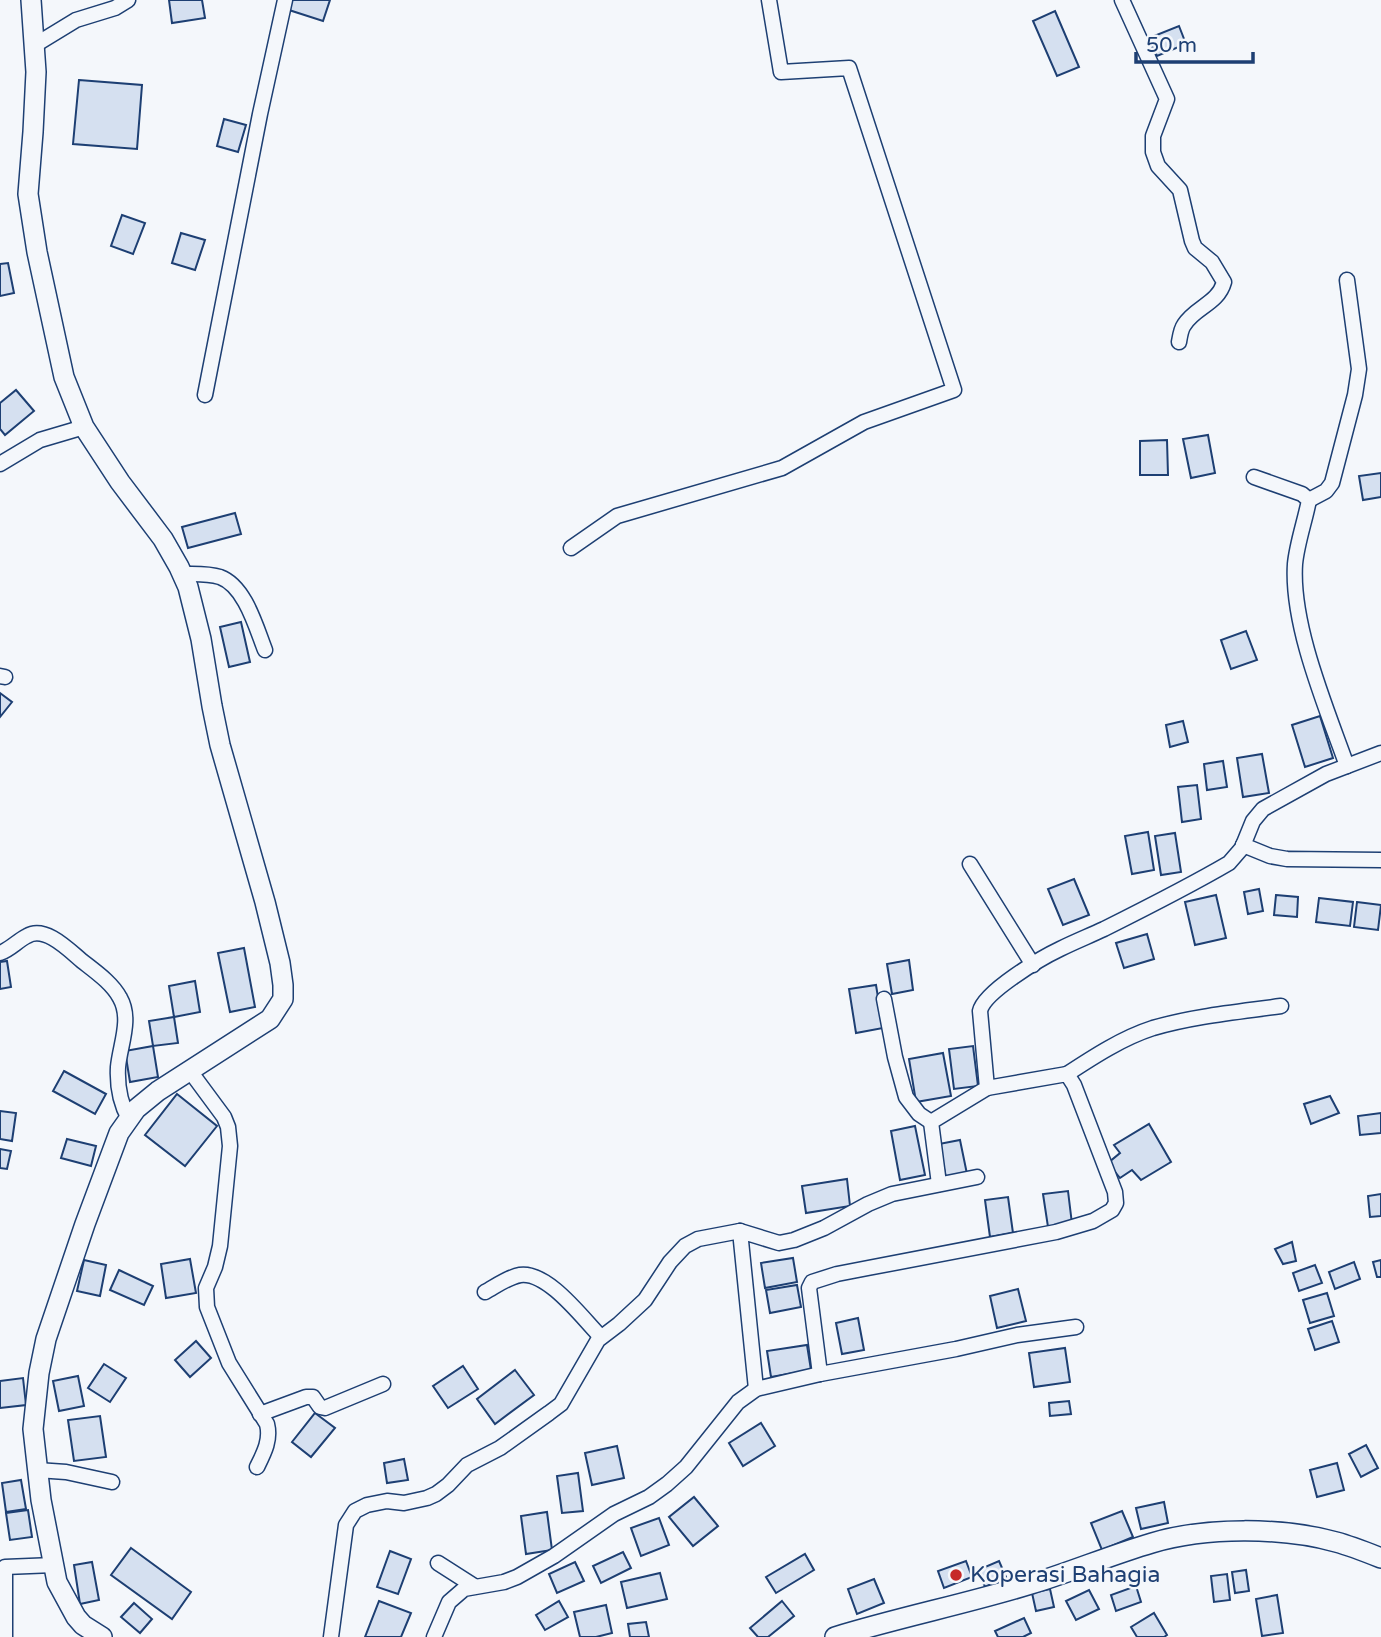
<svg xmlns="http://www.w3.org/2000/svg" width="1381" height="1637" viewBox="0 0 1381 1637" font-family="'Varela Round',sans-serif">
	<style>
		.building { fill: #d5e0f0; stroke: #1d3f73; stroke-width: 2 }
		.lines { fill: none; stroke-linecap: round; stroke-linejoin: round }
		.street-casing { stroke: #1d3f73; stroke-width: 17 }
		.secondary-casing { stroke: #1d3f73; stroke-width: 22 }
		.street { stroke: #f4f7fb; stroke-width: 14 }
		.secondary { stroke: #f4f7fb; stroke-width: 19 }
		.poi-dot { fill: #c62828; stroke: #f4f7fb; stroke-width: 2.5 }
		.labels { text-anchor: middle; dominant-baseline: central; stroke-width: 5; stroke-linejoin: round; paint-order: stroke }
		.poi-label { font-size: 23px; fill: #1d3f73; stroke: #f4f7fb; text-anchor: start }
	</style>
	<rect width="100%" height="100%" fill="#f4f7fb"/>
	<g class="building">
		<path d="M169,0H202L205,18L172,23Z"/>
		<path d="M292,0H330L323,21L289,10Z"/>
		<path d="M1055,11L1079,67L1057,76L1033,21Z"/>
		<path d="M1179,26L1186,44L1157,56L1149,38Z"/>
		<path d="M79,80L142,85L137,149L73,144Z"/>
		<path d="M224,119L246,125L238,152L217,146Z"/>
		<path d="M122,215L145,223L133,254L111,246Z"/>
		<path d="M181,233L205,240L195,270L172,263Z"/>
		<path d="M8,263L14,293L0,296V264Z"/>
		<path d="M16,390L34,411L5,435L0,429V403Z"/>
		<path d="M1208,435L1215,473L1191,478L1183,439Z"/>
		<path d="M1167,440L1168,475H1140V441Z"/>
		<path d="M1381,473V497L1363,500L1359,476Z"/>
		<path d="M235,513L241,534L188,548L182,527Z"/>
		<path d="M241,622L250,662L229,667L220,627Z"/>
		<path d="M1246,631L1257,660L1231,669L1221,640Z"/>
		<path d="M0,693L12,702L0,717Z"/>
		<path d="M1320,716L1333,758L1305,767L1292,725Z"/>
		<path d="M1183,721L1188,742L1170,747L1166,725Z"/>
		<path d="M1262,754L1269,793L1243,797L1237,758Z"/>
		<path d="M1223,761L1227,787L1207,790L1204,764Z"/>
		<path d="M1197,785L1201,819L1182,822L1178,787Z"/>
		<path d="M1148,832L1154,870L1132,874L1125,836Z"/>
		<path d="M1175,833L1181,872L1161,875L1155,836Z"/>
		<path d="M1074,879L1089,915L1063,925L1048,889Z"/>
		<path d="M1259,889L1263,911L1248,914L1244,892Z"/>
		<path d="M1216,895L1226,938L1195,945L1185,902Z"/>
		<path d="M1276,895L1298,897L1297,917L1274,915Z"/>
		<path d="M1319,898L1353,902L1350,926L1316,922Z"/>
		<path d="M1357,902L1381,905L1378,930L1354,927Z"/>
		<path d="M1147,934L1154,959L1124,968L1116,943Z"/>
		<path d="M244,948L255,1007L230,1012L218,953Z"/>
		<path d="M909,960L913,990L892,994L887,964Z"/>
		<path d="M7,961L11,987L0,989V962Z"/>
		<path d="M195,981L200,1012L174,1017L169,986Z"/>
		<path d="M876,985L883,1028L856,1033L849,989Z"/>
		<path d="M174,1017L178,1043L153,1046L149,1021Z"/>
		<path d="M153,1046L158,1077L130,1082L125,1051Z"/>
		<path d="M973,1046L978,1086L954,1089L949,1049Z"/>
		<path d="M943,1053L951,1096L916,1102L909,1059Z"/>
		<path d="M64,1071L106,1094L95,1114L53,1091Z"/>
		<path d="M177,1094L217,1126L185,1166L145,1135Z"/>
		<path d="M1330,1096L1339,1113L1311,1124L1304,1104Z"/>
		<path d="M0,1111L16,1113L12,1141L0,1139Z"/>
		<path d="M1381,1113V1133L1360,1135L1358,1116Z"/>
		<path d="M1149,1124L1171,1162L1141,1180L1132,1170L1120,1178L1108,1163L1120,1153L1114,1145Z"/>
		<path d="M915,1126L925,1175L900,1180L891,1131Z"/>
		<path d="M67,1139L96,1146L91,1166L61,1158Z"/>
		<path d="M960,1140L967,1174L946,1178L939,1144Z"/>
		<path d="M0,1149L11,1151L7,1169L0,1168Z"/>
		<path d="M847,1179L850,1206L806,1213L802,1186Z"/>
		<path d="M1068,1191L1072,1224L1048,1227L1043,1194Z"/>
		<path d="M1381,1194V1216L1370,1217L1368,1196Z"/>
		<path d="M1008,1197L1013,1233L990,1237L985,1200Z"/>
		<path d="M1292,1242L1296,1261L1283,1264L1275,1249Z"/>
		<path d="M793,1258L797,1282L765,1288L761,1263Z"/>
		<path d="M190,1259L196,1293L166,1298L161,1264Z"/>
		<path d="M84,1260L106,1265L100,1296L77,1291Z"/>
		<path d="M1381,1260V1277H1377L1373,1262Z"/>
		<path d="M1354,1262L1360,1279L1335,1289L1329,1272Z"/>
		<path d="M1315,1265L1322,1283L1299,1291L1293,1273Z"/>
		<path d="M119,1270L153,1286L144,1305L110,1290Z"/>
		<path d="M797,1285L801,1307L770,1313L766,1290Z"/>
		<path d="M1018,1289L1026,1321L997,1328L990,1296Z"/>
		<path d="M1327,1293L1334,1316L1310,1323L1303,1300Z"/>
		<path d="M858,1318L864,1350L842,1354L836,1323Z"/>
		<path d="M1332,1321L1339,1342L1315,1350L1308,1329Z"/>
		<path d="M196,1341L211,1358L190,1377L175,1360Z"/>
		<path d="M807,1345L811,1370L771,1377L767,1351Z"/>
		<path d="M1065,1348L1070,1382L1034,1387L1029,1353Z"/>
		<path d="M104,1364L126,1378L110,1402L88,1388Z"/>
		<path d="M463,1366L478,1389L448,1408L433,1386Z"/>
		<path d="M515,1370L534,1395L495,1424L477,1399Z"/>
		<path d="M78,1376L84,1406L59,1411L53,1381Z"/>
		<path d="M23,1378L26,1405L0,1408V1381Z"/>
		<path d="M1069,1401L1071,1414L1050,1416L1049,1403Z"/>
		<path d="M315,1413L335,1428L311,1457L292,1442Z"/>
		<path d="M100,1416L106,1457L74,1461L68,1420Z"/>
		<path d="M761,1423L775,1446L743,1466L729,1443Z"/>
		<path d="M1366,1445L1378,1468L1361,1477L1349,1454Z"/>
		<path d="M617,1446L624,1478L592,1485L585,1453Z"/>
		<path d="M404,1459L408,1480L387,1483L384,1463Z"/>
		<path d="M1337,1463L1344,1490L1317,1497L1310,1470Z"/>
		<path d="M578,1473L583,1511L562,1513L557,1476Z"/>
		<path d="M21,1480L26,1509L6,1512L2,1483Z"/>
		<path d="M694,1497L718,1526L693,1546L669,1517Z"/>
		<path d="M1164,1502L1168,1523L1141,1529L1136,1508Z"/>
		<path d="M28,1510L32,1537L10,1540L6,1513Z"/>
		<path d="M1122,1511L1133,1537L1102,1550L1091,1523Z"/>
		<path d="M547,1512L552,1550L526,1554L521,1516Z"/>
		<path d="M659,1518L669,1545L641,1556L631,1528Z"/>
		<path d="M131,1548L191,1592L172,1619L111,1575Z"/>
		<path d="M390,1551L411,1559L398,1594L377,1587Z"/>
		<path d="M623,1552L631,1568L601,1583L593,1566Z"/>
		<path d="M805,1554L814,1570L776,1593L766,1577Z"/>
		<path d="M966,1561L972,1577L944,1588L938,1571Z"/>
		<path d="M999,1561L1006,1577L985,1587L978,1570Z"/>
		<path d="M92,1562L99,1600L80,1604L74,1565Z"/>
		<path d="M575,1562L584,1581L557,1593L549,1574Z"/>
		<path d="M1246,1570L1249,1591L1235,1593L1232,1572Z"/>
		<path d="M660,1573L667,1599L627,1608L621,1582Z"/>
		<path d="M1227,1574L1230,1600L1214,1602L1211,1576Z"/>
		<path d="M874,1579L884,1603L857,1614L848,1589Z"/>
		<path d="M1136,1586L1141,1602L1116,1611L1111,1595Z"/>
		<path d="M1050,1589L1054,1607L1036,1611L1032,1593Z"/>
		<path d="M1089,1590L1099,1609L1076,1620L1066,1601Z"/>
		<path d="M1277,1595L1283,1633L1262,1636L1256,1599Z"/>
		<path d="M379,1601L411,1613L401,1637H365Z"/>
		<path d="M559,1601L568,1617L545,1630L536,1615Z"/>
		<path d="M782,1601L794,1616L768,1637H758L750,1628Z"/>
		<path d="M134,1603L152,1619L140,1633L121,1617Z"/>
		<path d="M606,1605L612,1633L596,1637H580L574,1612Z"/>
		<path d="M1154,1613L1167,1635L1164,1637H1137L1131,1627Z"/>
		<path d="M1024,1618L1031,1633L1023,1637H998L995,1631Z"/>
		<path d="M646,1622L649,1637H630L628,1624Z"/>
	</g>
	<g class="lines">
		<defs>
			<g id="street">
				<path d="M1122,0L1167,99L1153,136V152L1158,166L1180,190L1192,241L1195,248L1212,262L1224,282C1218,304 1195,307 1184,325C1181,329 1180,336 1179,342"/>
				<path d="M35,45L76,20L115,8L128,0"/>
				<path d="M205,395L260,114L285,0"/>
				<path d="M0,464L40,440L84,427"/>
				<path d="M1254,477L1302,494L1309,500C1305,521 1297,543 1295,564C1291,625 1326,707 1347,766"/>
				<path d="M1309,500L1326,491L1332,483L1355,395L1359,369L1347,280"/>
				<path d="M571,548L617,516L782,468L864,422L954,390L849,68L781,72L769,0"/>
				<path d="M182,574C195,574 208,573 220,577C245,586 256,627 265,650"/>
				<path d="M0,676L5,677"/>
				<path d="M1243,845L1270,856L1287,859L1381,860"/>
				<path d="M970,864L1033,965"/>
				<path d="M0,953C11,949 17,941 27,936C45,925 69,950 82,961C96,972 112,983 120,998C132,1019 120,1045 118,1067C117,1086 120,1103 129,1119"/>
				<path d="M884,999L895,1057L906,1097L919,1114L931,1122"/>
				<path d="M190,1071L224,1117L228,1127L230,1146L220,1246L215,1267L206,1288L207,1307L229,1363L267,1424C271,1440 264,1453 257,1467"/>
				<path d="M1067,1074C1093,1057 1122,1038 1153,1028C1194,1016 1238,1012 1281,1006"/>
				<path d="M939,1184L931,1122L987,1088L980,1011C984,992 1041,958 1060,949C1074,942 1089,936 1104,929C1146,908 1188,887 1229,863L1242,848L1253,821L1263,809L1326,774L1381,753"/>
				<path d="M485,1292C496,1286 508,1277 520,1275C548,1271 583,1319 601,1337"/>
				<path d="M820,1374L809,1288L812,1282L837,1274L868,1268L1056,1232L1093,1221L1112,1210L1116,1203L1115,1192L1074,1085L1067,1074L987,1088"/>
				<path d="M756,1389L740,1231L779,1243L794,1240L824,1228L868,1204L892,1194L977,1177"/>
				<path d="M260,1414L306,1397H313L320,1407L325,1408L383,1384"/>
				<path d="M37,1470L66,1472L112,1482"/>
				<path d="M438,1563L474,1586"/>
				<path d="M5,1637V1567L54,1565"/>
				<path d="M331,1637L346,1525L355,1511L367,1505L387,1501L404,1503L427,1498L436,1494L448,1485L467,1465L500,1448L549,1413L561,1404L598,1340L619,1324L645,1300L670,1262L685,1246L698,1239L740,1231"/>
				<path d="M434,1637L449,1602L464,1589L504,1582L517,1577L554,1556L614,1514L649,1497L667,1484L686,1467L738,1402L756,1389L820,1374L956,1349L1017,1335L1076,1327"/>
			</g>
			<g id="secondary">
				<path d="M31,0L36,72L33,132L28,194L37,252L64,377L84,427L120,482L163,539L179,567L188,587L201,639L212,706L220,745L265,902L280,963L283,985V999L270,1019L158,1091L136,1109L119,1133L85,1224L46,1339L39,1373L33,1429L41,1500L57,1582L76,1617L83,1625L102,1637"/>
				<path d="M835,1637C900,1617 966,1604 1031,1584C1071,1572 1111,1555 1152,1543C1205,1527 1282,1527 1336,1542C1351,1546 1366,1552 1381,1558"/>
			</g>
		</defs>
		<use href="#street" class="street-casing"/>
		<use href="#secondary" class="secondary-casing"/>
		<use href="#street" class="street"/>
		<use href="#secondary" class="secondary"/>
	</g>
	<circle class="poi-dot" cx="956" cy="1575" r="7"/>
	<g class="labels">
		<g class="poi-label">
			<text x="970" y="1575">Koperasi Bahagia</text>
		</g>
	</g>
	<path d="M1136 52v10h117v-10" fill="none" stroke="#1d3f73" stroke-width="3.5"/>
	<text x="1146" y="52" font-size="21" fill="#1d3f73" stroke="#f4f7fb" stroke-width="5" paint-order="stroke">50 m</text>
</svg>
